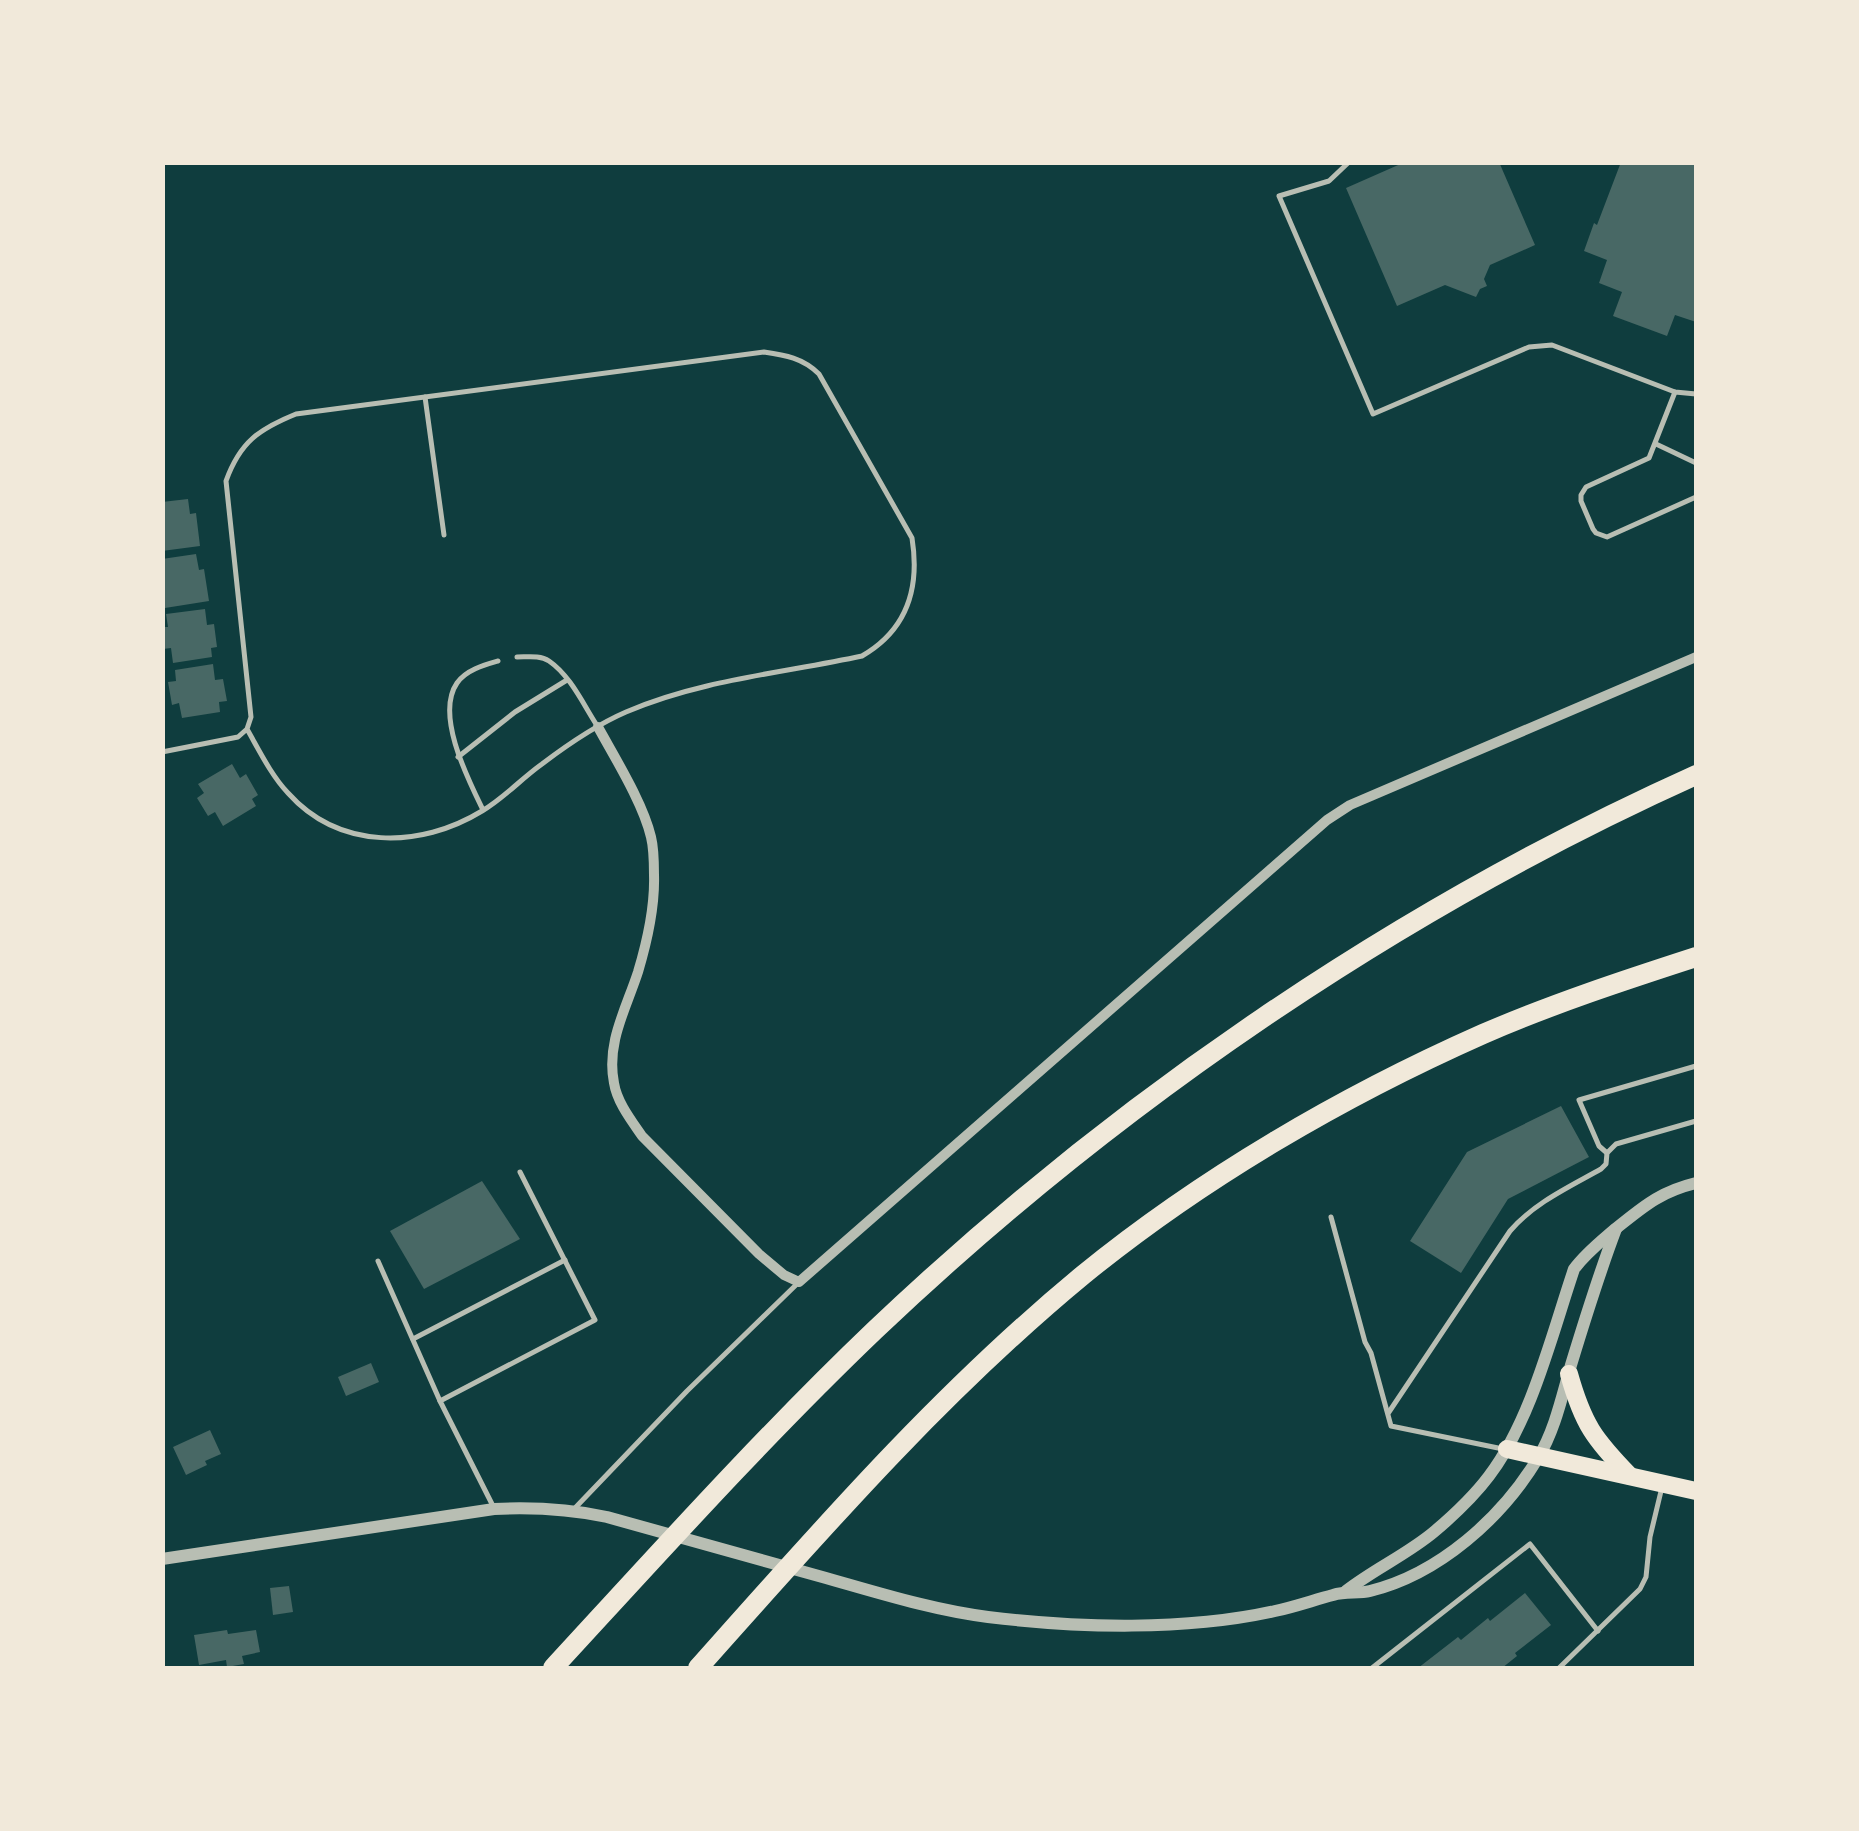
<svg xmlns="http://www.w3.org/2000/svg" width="1859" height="1831" viewBox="0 0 1859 1831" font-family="'Times New Roman',serif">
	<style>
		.building { fill: #486865 }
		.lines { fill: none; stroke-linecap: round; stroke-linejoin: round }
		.service { stroke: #b8beb3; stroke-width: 5 }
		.minor { stroke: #b8beb3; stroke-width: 10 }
		.tertiary { stroke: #b8beb3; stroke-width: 12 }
		.trunk { stroke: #f1e9da; stroke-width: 18 }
		.motorway { stroke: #f1e9da; stroke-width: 20 }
	</style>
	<rect width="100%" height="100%" fill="#0f3d3e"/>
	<g class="building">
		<path d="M1405,162H1499L1535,245L1490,265L1484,279L1487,286L1480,289L1476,297L1445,285L1397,306L1346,188Z"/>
		<path d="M1621,162H1696V322L1675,315L1667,336L1613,316L1622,292L1599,283L1607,260L1584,251L1594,223L1597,225Z"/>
		<path d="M188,499L190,514L196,513L200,546L162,551V502Z"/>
		<path d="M196,554L199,570L204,569L209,601L165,608L162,559Z"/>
		<path d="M205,609L207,625L214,624L217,647L211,648L212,657L173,663L171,648L163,649L162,627H168L166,614Z"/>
		<path d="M213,664L215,680L223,679L227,701L219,702L220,712L182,718L179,703L172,705L168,682L176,681L175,670Z"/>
		<path d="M232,764L240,778L246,774L258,795L252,799L256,806L223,826L215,812L208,816L197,798L204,793L198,784Z"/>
		<path d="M1561,1106L1589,1157L1508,1199L1461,1273L1410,1241L1467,1152Z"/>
		<path d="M482,1181L520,1239L424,1289L390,1231Z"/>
		<path d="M371,1363L379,1382L346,1396L338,1377Z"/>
		<path d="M210,1430L221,1454L205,1461L207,1465L186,1475L173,1447Z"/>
		<path d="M289,1586L293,1612L273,1615L270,1588Z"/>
		<path d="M1525,1593L1551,1625L1515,1653L1517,1656L1502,1668H1418L1458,1637L1461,1640L1488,1618L1490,1621Z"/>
		<path d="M227,1630L228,1634L256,1630L260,1652L242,1656L244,1664L227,1667L226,1660L199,1665L194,1635Z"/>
	</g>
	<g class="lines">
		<g class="service">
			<path d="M1349,162L1329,181L1279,196L1373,414L1529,347L1552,345L1675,392L1696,394"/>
			<path d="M1675,392L1649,458L1586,487L1581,495V501L1593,529L1596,533L1607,537L1696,497"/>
			<path d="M425,397L444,535"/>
			<path d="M1656,444L1696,463"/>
			<path d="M517,657C528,657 540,655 549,661C571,676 584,706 598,727"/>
			<path d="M162,752L238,737L247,729L251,717L226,481C240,442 259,429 296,414L764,352C785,355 803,358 819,374L912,538C920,588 907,630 862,656C783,673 700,680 626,712C596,725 567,745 542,764C521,779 504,798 482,811C420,849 339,850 288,793C271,775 259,750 247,729"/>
			<path d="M458,757L515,712L567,680"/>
			<path d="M483,810C468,779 435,715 457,683C466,670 484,665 498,661"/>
			<path d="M1607,1153L1599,1146L1579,1100L1696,1066"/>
			<path d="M1331,1217L1365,1342L1371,1353L1391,1426L1503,1449"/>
			<path d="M378,1261L440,1401"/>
			<path d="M413,1339L565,1260"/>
			<path d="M1389,1412L1510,1231C1534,1203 1569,1187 1601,1169L1606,1164L1607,1153L1616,1144L1696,1121"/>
			<path d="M493,1506L440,1401L595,1320L520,1172"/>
			<path d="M575,1508L687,1391L799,1282"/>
			<path d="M1372,1668L1530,1544L1598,1631"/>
			<path d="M1559,1668L1640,1589L1646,1577L1650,1537L1662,1487"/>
		</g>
		<path class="minor" d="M598,727C615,758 643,803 651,837C654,849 654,863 654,875C655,907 647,942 638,972C626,1009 606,1043 614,1083C617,1102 631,1120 642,1136L759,1254L784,1275L799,1282L1327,820L1350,805L1696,657"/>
		<g class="tertiary">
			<path d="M162,1559L494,1509C533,1507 569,1509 607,1517C680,1538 753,1558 826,1578C879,1593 933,1610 988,1617C1078,1628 1186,1631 1275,1611C1294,1607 1314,1600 1333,1595C1346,1591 1358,1594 1370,1591C1439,1574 1502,1518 1538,1458C1555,1430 1562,1396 1571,1365C1585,1319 1599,1274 1616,1229"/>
			<path d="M1346,1591C1374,1569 1408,1554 1435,1531C1455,1514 1474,1496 1489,1476C1531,1421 1552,1334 1574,1269C1586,1253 1599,1243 1614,1230C1643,1207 1659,1192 1696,1183"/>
		</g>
		<g class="trunk">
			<path d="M1569,1374C1583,1424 1594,1439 1630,1476"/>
			<path d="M1507,1449L1696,1491"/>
		</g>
		<g class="motorway">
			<path d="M553,1668C658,1554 763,1437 875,1330C1114,1103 1396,910 1696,775"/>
			<path d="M698,1668C820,1531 941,1392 1083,1275C1202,1178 1343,1096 1483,1034C1552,1004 1625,980 1696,957"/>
		</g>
	</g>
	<rect width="1859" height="1831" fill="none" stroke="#f1e9da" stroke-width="330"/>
</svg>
